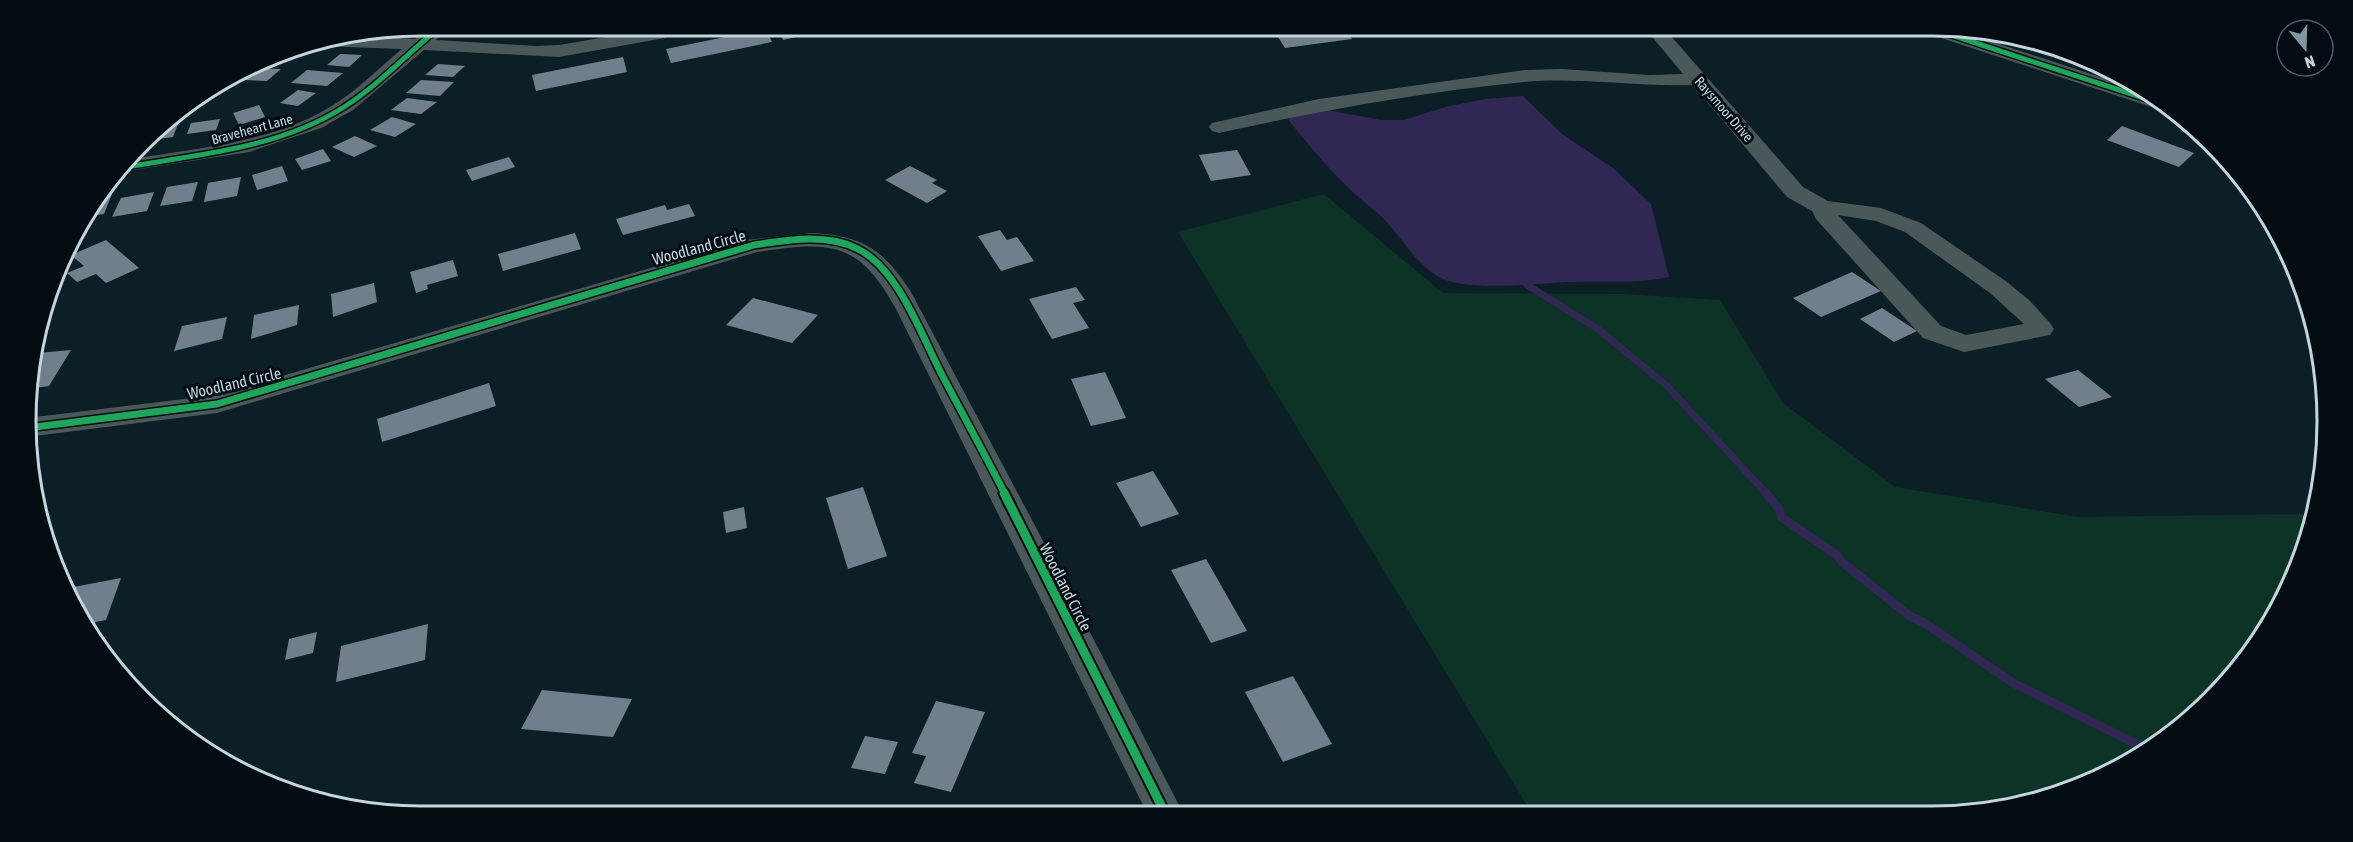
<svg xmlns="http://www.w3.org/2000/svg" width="2353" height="842" viewBox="0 0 2353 842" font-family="'Asap Condensed',sans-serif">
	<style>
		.green { fill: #0d3226 }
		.water { fill: #302753 }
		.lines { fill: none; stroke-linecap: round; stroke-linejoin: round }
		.stream-far1 { stroke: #302753; stroke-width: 7 }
		.stream { stroke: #302753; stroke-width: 9 }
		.building { fill: #717f8d }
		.minor { fill: #4b5859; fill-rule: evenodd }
		.cycleway-far2-casing { stroke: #020c11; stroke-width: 8 }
		.cycleway-far1-casing { stroke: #020c11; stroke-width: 10 }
		.cycleway-casing { stroke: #020c11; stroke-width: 13 }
		.cycleway-far2 { stroke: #20a55d; stroke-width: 5 }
		.cycleway-far1 { stroke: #20a55d; stroke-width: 7 }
		.cycleway { stroke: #20a55d; stroke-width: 9 }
		.labels { text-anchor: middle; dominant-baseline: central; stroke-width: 6; stroke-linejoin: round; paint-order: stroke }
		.far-street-label { font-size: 14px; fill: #c3d5de; stroke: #020c11 }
		.street-label { font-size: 16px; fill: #c3d5de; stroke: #020c11 }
		.rim { fill: none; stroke: #c3d5de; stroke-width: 3 }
	</style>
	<rect width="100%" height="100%" fill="#0c1f26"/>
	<path class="green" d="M1324,194L1443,293L1624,294L1720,300L1783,403L1895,487L2078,517L2316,514L2314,523L2274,619L2193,718L2107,776L1984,813L1532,814L1178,232Z"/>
	<path class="water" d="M1523,96L1562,134L1613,168L1651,204L1669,277C1636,284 1602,281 1569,282C1535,283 1465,293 1437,276C1410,259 1398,229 1374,210C1341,185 1316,153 1289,121L1291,113L1316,108L1381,120H1403L1449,106L1486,99Z"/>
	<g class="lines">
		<path class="stream-far1" d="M1522,278L1527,285L1598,329L1667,386L1767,494"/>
		<path class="stream" d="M1766,493L1779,509L1781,517L1837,555L1842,562L1911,617L1923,622L2015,684L2147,749"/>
	</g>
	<g class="building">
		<path d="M1307,28H1345L1352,39L1285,48L1275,32Z"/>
		<path d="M755,31H767L772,42L671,63L666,49Z"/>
		<path d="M779,31H821V32L783,40Z"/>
		<path d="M340,54L362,55L349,67L327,65Z"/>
		<path d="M623,57L627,72L536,91L532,75Z"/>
		<path d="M438,64L465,66L453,77L425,75Z"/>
		<path d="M257,68L281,69L267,81L243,80Z"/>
		<path d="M307,70L343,73L327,86L291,83Z"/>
		<path d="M421,80L454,82L440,96L406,93Z"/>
		<path d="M298,90L316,93L298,106L280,103Z"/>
		<path d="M407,98L437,102L421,114L391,110Z"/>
		<path d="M259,105L265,117L239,125L233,113Z"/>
		<path d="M392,117L416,124L395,137L370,130Z"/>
		<path d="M220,119L216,130L187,134L191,123Z"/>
		<path d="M178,124L173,137L144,141L157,127Z"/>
		<path d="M2122,126L2194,153L2179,167L2107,140Z"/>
		<path d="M355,136L377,146L354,157L332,147Z"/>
		<path d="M323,149L331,161L302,170L295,159Z"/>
		<path d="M1237,150L1251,175L1211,181L1199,155Z"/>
		<path d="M509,157L515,167L472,181L466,170Z"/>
		<path d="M282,166L288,181L257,190L252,175Z"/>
		<path d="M910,166L937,180L932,183L947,191L927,203L885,180Z"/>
		<path d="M241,177L237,196L204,202L208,183Z"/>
		<path d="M198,182L192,201L160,206L167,187Z"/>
		<path d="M154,192L147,211L112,217L121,198Z"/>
		<path d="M112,194L104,214L84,217L97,196Z"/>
		<path d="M689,204L695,216L623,235L616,219L665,205L667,210Z"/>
		<path d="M1000,230L1007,240L1017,237L1034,261L1001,271L978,236Z"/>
		<path d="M575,233L581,249L503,271L498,254Z"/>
		<path d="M106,240L139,268L106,283L96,274L77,282L67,273L84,266L71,255Z"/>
		<path d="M453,260L458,276L427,285L428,289L416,293L410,272Z"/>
		<path d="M1852,272L1881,291L1821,317L1793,298Z"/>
		<path d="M374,283L377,302L333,317L331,294Z"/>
		<path d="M1076,287L1085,300L1073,303L1089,328L1052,339L1029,299Z"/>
		<path d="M753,298L818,315L792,343L726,325Z"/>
		<path d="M299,305L297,325L251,339L254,315Z"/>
		<path d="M1882,308L1917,331L1894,342L1860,319Z"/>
		<path d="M227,317L222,339L174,351L182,326Z"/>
		<path d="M71,350L49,386L28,389L29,370L38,353Z"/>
		<path d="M2078,370L2112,397L2079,407L2045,379Z"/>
		<path d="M1105,372L1126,418L1091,426L1071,379Z"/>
		<path d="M489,383L496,406L382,442L377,419Z"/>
		<path d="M1153,471L1179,514L1141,527L1116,483Z"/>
		<path d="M863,487L887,556L848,569L826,498Z"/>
		<path d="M744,507L747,528L726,533L723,512Z"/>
		<path d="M1206,559L1247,631L1211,643L1171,570Z"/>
		<path d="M121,578L106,620L85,624L68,588Z"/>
		<path d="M428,624L425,660L336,682L341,646Z"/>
		<path d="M317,632L313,653L285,660L289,639Z"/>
		<path d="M1293,676L1332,744L1283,762L1245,692Z"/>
		<path d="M542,690L632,699L613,737L521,729Z"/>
		<path d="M936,701L985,712L951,792L914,783L926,756L912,753Z"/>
		<path d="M865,736L898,742L885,774L851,768Z"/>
	</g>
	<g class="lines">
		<g class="minor">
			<path d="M1915,26L1947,27L2152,94L2179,113L2167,112L1917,30Z"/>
			<path d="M1644,27H1663L1803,187L1828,201L1881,208L1921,223L2007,282L2030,301L2050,323L2054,329L2050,335L1964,352L1923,338L1816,219L1812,211L1787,197L1693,85C1637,87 1580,77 1524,82C1422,92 1319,111 1219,133L1212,131L1209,127L1212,123L1319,99L1525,70L1561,69L1649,75L1683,74ZM1838,215L1876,221L1905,232L1990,293L2024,324L1966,335L1941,326Z"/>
			<path d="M636,32H674L665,38L559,57L424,50L353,110L321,128L249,152L114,173L126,160C197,148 277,143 338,102C361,87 381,66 402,49L321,46L313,42L342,34L415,39L422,33H442L436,40L536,46L559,45Z"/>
			<path d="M813,233C865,236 884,251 911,292L1041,537L1184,815H1148L896,309C858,240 830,241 757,252L217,413L27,437V418L217,395L746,240Z"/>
		</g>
		<defs>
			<g id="cycleway-far2">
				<path d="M1924,26L2174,108"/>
				<path d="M119,168C195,155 278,149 344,107C376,87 404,57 433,33"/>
			</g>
			<path id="cycleway-far1" d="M27,428L217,404L754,245C787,240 827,233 858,249C898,269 921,334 941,373C962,413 984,453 1005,494"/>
			<path id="cycleway" d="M1004,493L1166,815"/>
		</defs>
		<use href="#cycleway-far2" class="cycleway-far2-casing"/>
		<use href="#cycleway-far1" class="cycleway-far1-casing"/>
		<use href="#cycleway" class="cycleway-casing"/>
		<use href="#cycleway-far2" class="cycleway-far2"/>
		<use href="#cycleway-far1" class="cycleway-far1"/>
		<use href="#cycleway" class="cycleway"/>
	</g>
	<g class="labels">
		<g class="far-street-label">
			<text transform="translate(1724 109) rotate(49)">Raysmoor Drive</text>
			<text transform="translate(252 129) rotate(-15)">Braveheart Lane</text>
		</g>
		<g class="street-label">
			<text transform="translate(699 247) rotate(-15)">Woodland Circle</text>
			<text transform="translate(234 383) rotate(-13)">Woodland Circle</text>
			<text transform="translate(1066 587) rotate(63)">Woodland Circle</text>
		</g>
	</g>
	<path d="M0 0H2353V842H0ZM421 36H1932A385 385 0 0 1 2317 421V421A385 385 0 0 1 1932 806H421A385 385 0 0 1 36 421V421A385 385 0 0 1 421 36Z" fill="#020c11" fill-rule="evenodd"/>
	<path class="rim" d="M421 36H1932A385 385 0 0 1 2317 421V421A385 385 0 0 1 1932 806H421A385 385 0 0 1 36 421V421A385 385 0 0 1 421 36Z"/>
	<g transform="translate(2305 48) rotate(161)"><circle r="28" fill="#020c11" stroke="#4f5c63" stroke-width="1.5"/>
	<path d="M0-4.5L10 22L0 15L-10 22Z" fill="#83959e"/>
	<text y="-9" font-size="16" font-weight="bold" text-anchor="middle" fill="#c3d5de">N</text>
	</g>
</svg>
